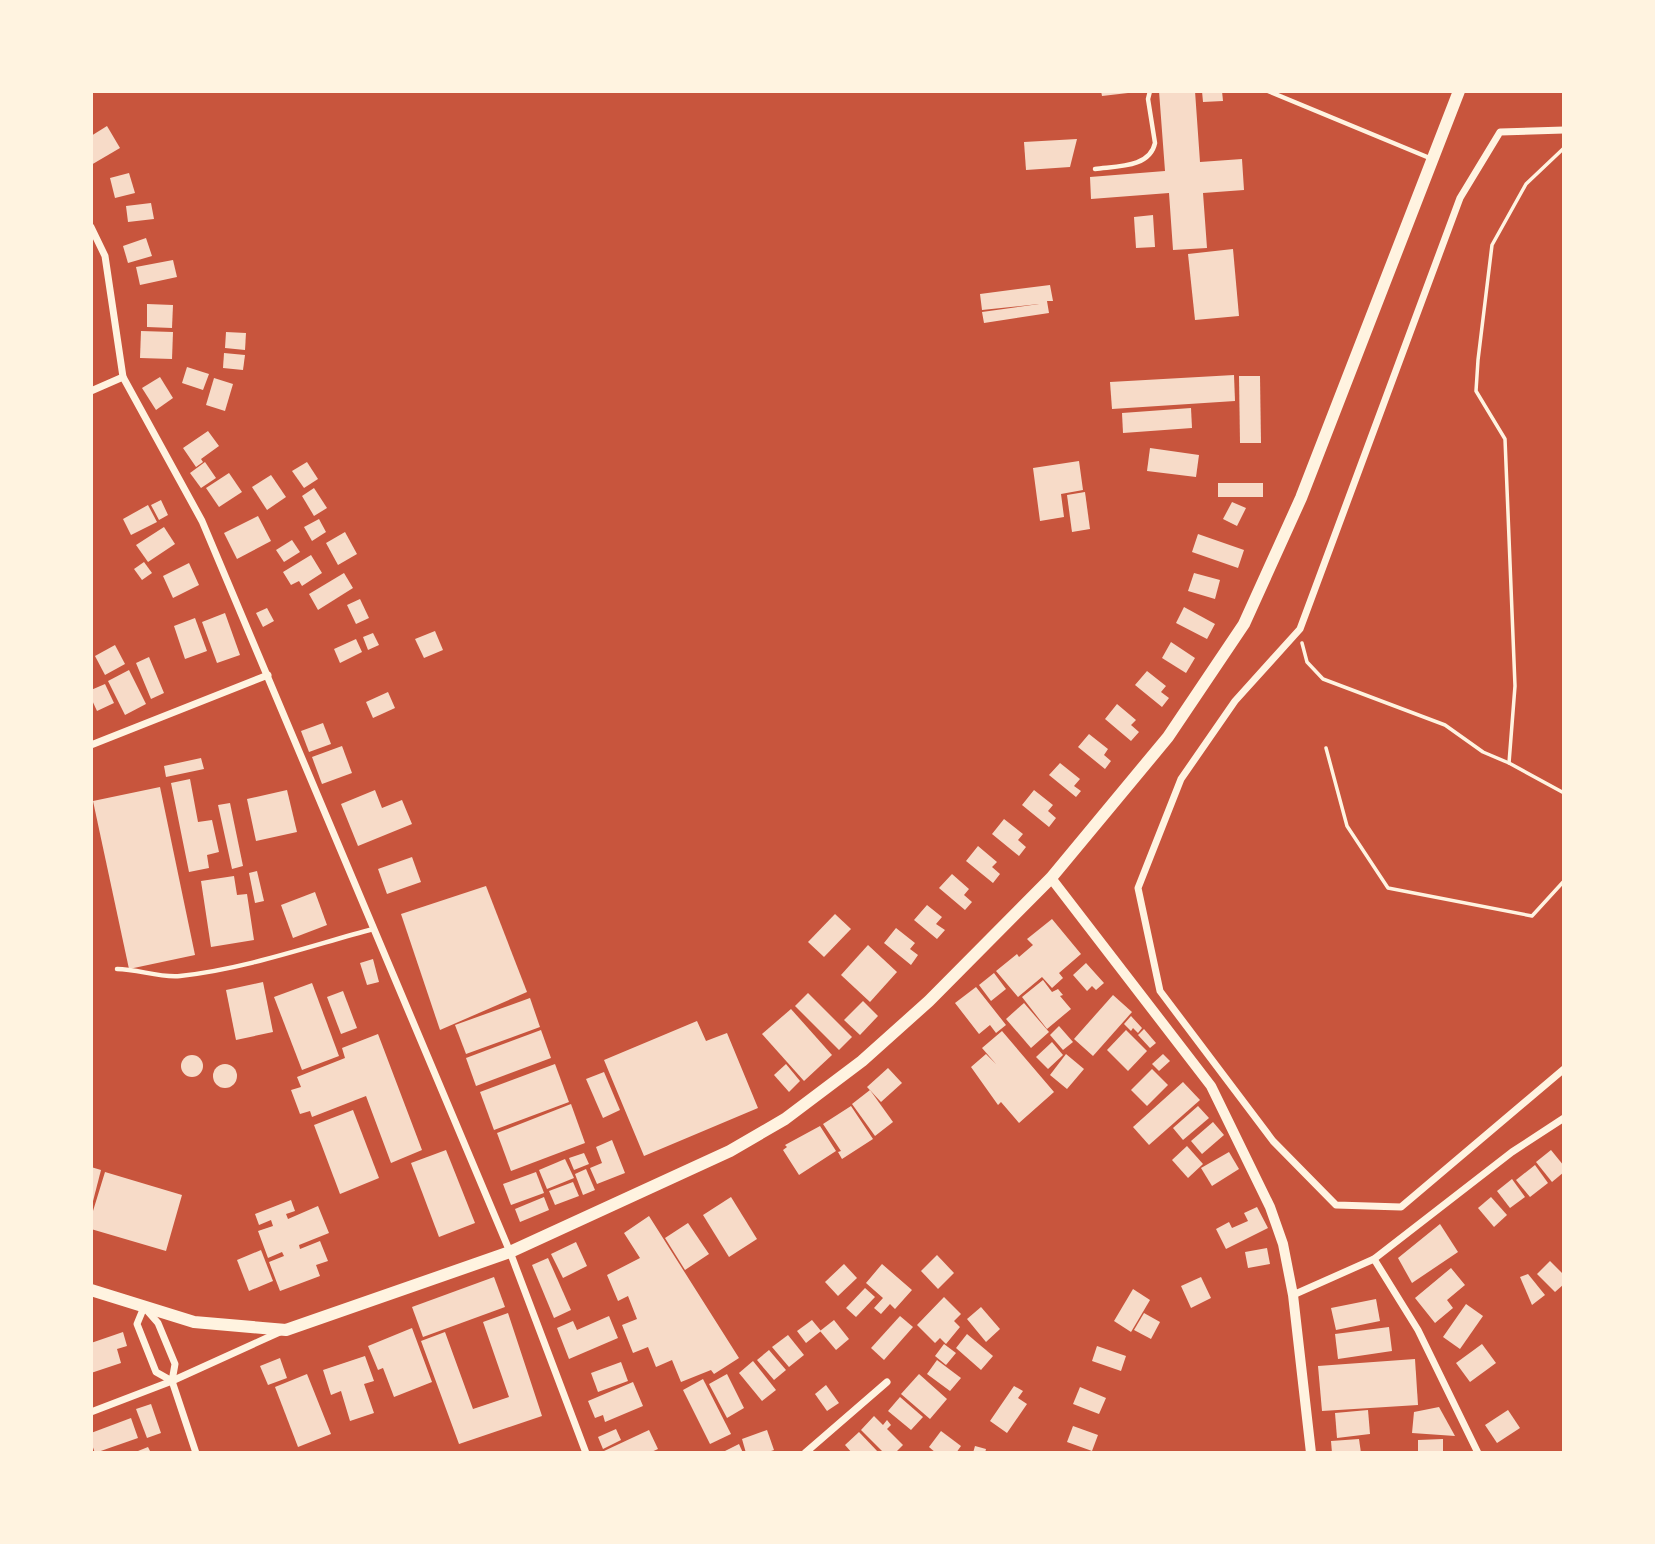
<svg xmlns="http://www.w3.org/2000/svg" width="1655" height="1544" viewBox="0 0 1655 1544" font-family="'Exo 2',sans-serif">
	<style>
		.building { fill: #f7dbc8 }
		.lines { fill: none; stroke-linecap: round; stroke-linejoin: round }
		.path { stroke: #fff3e0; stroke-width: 3.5 }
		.service { stroke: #fff3e0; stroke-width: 4.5 }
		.minor { stroke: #fff3e0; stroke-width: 7 }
		.tertiary { stroke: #fff3e0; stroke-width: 10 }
		.secondary { stroke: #fff3e0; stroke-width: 12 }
	</style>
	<rect width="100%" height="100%" fill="#c8553d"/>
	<g class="building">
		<path d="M1101,91H1128V93L1102,96Z"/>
		<path d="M1159,91H1195L1200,162L1242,159L1244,190L1203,193L1207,248L1173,250L1169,193L1091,199L1090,177L1165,171Z"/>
		<path d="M1202,91H1222L1223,101L1203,102Z"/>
		<path d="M107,126L120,148L91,165V136Z"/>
		<path d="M1077,139L1070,167L1026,170L1024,142Z"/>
		<path d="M129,173L135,193L115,198L110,178Z"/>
		<path d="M151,203L154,219L128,222L126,206Z"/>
		<path d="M1153,215L1155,247L1136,248L1134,217Z"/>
		<path d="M146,238L152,256L128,263L123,246Z"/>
		<path d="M1233,249L1239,316L1195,320L1188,254Z"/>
		<path d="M173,260L177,277L140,285L136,267Z"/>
		<path d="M1050,285L1053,301H1047L1049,313L984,323L982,312L1039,304L982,310L980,294Z"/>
		<path d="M147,304L173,305L172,328L147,327Z"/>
		<path d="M141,331L173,332L172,359L140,358Z"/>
		<path d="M226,332L246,333L245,350L225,348Z"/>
		<path d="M224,353L245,355L243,370L223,368Z"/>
		<path d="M187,367L209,374L203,390L182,383Z"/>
		<path d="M1234,375L1235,401L1112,409L1110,382Z"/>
		<path d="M1239,376H1260L1261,443H1240Z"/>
		<path d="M160,377L173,398L156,410L142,388Z"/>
		<path d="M214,378L233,384L225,411L206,405Z"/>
		<path d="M1191,408L1192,428L1123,433L1122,413Z"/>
		<path d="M208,431L219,446L201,459L203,462L196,467L183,448Z"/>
		<path d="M1150,448L1199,455L1196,477L1147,471Z"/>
		<path d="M1079,461L1083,490L1061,494L1064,517L1040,521L1033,468Z"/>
		<path d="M205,462L216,478L201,488L190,473Z"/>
		<path d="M307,462L318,479L304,488L292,471Z"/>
		<path d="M229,473L242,492L219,507L206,488Z"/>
		<path d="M271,475L286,497L267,510L252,487Z"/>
		<rect x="1218" y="483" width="45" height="14"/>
		<path d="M314,488L327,508L314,516L302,496Z"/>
		<path d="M1085,492L1090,529L1072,532L1067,495Z"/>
		<path d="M161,500L168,515L159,520L151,505Z"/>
		<path d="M1232,502L1246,508L1237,526L1223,519Z"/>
		<path d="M148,505L157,522L131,535L123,519Z"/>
		<path d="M258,516L271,541L237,559L224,533Z"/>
		<path d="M319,519L326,532L312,541L304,527Z"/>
		<path d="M164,527L175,544L148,562L136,545Z"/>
		<path d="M345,532L357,554L338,565L326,543Z"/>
		<path d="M1198,534L1244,550L1238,568L1192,552Z"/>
		<path d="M292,540L300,552L284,562L276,550Z"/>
		<path d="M311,555L322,573L302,586L299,581L291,585L283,572Z"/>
		<path d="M144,562L152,573L142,580L134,569Z"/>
		<path d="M189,563L199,585L173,598L163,576Z"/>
		<path d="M344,573L353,588L318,610L309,594Z"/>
		<path d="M1194,573L1220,580L1215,599L1188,591Z"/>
		<path d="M360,599L369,618L356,624L347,605Z"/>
		<path d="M1184,607L1215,624L1207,639L1176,623Z"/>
		<path d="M267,608L274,621L263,627L256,613Z"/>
		<path d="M225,613L240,655L217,663L202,622Z"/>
		<path d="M195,618L207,651L185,659L174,626Z"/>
		<path d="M435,631L443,650L424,658L415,639Z"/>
		<path d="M373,633L379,645L368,650L363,637Z"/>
		<path d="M356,639L362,652L340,663L334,649Z"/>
		<path d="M1171,642L1195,658L1186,673L1162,658Z"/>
		<path d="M115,645L125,664L105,675L95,656Z"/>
		<path d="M149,657L164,693L151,699L136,663Z"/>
		<path d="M129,670L146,704L125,715L108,681Z"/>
		<path d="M1147,671L1166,686L1161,692L1169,698L1162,707L1135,685Z"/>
		<path d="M105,684L114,703L97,711L91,698V690Z"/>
		<path d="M388,692L395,708L373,718L366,702Z"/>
		<path d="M1117,704L1136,720L1131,725L1139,732L1131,741L1105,719Z"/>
		<path d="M323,723L331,744L309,752L301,731Z"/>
		<path d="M1089,734L1108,749L1104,755L1111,761L1105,769L1078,747Z"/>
		<path d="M342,746L352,773L322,784L312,757Z"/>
		<path d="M201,758L204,769L166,777L164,766Z"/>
		<path d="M1060,763L1080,779L1074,786L1081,791L1076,797L1049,775Z"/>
		<path d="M190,779L198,822L212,820L219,852L207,855L209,868L189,872L171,783Z"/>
		<path d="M160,787L195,955L129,969L93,801Z"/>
		<path d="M287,790L297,832L256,841L247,799Z"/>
		<path d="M375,790L382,808L402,800L412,824L358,846L341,804Z"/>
		<path d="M1034,790L1053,805L1048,811L1056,818L1049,827L1022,805Z"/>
		<path d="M230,803L243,866L232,869L218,805Z"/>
		<path d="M1004,819L1023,834L1018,840L1026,847L1019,856L992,834Z"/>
		<path d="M978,846L997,862L992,867L1000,874L993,883L966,861Z"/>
		<path d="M412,857L421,882L387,894L378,869Z"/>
		<path d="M257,871L264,901L255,903L249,873Z"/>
		<path d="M952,874L969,889L964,895L972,902L965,910L939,888Z"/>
		<path d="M234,876L237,895L247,894L254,940L211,947L201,881Z"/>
		<path d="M486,886L527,992L440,1030L401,914Z"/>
		<path d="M315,892L327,925L293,938L281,905Z"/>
		<path d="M927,905L942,917L936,924L945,930L937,939L914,920Z"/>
		<path d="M835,914L851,929L824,957L808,942Z"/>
		<path d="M1052,919L1081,954L1059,973L1063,978L1052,988L1042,977L1018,997L996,971L1017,954L1019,957L1033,945L1027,939Z"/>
		<path d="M896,928L915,943L910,949L918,955L911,965L884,943Z"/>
		<path d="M868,945L897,972L870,1002L841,975Z"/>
		<path d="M373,959L379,982L367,985L360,963Z"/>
		<path d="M1086,963L1104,983L1096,990L1092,986L1087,991L1073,975Z"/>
		<path d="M994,973L1006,989L991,1001L979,985Z"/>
		<path d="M1043,980L1052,992L1058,989L1063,995L1060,996L1071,1009L1047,1029L1022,997Z"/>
		<path d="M263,982L273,1032L236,1040L226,990Z"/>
		<path d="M312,983L339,1056L302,1070L274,997Z"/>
		<path d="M976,987L1006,1025L996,1033L990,1025L979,1034L955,1003Z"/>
		<path d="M343,991L357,1028L341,1034L327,997Z"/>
		<path d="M808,993L852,1037L839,1050L795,1006Z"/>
		<path d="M1113,995L1132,1012L1093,1056L1074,1039Z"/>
		<path d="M530,998L540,1027L466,1054L455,1025Z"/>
		<path d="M863,1001L878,1016L860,1035L844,1020Z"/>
		<path d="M1024,1003L1049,1032L1031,1048L1006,1019Z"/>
		<path d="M791,1009L832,1055L804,1081L762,1034Z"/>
		<path d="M1131,1016L1142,1028L1138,1033L1133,1028L1131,1031L1124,1024Z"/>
		<path d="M697,1021L706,1041L727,1033L758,1108L644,1156L604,1060Z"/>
		<path d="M1059,1026L1073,1042L1063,1050L1050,1035Z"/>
		<path d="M1144,1029L1156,1043L1150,1048L1138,1035Z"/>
		<path d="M541,1030L551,1058L476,1086L466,1058Z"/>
		<path d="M1126,1030L1147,1051L1128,1071L1107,1050Z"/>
		<path d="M1002,1031L1054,1092L1019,1123L1001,1102L998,1105L971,1067L986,1054L996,1064L982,1048Z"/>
		<path d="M378,1034L422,1150L391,1163L366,1096L312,1117L310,1111L300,1114L291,1090L301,1087L297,1077L345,1058L342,1048Z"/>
		<path d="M1052,1042L1063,1055L1048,1069L1036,1057Z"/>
		<path d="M1066,1054L1084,1069L1067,1089L1050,1075Z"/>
		<path d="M1163,1054L1170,1061L1159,1071L1152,1064Z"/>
		<circle cx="192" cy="1066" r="11"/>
		<path d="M555,1064L569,1102L494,1130L480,1092Z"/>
		<path d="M786,1064L800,1081L789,1092L774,1075Z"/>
		<circle cx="225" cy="1076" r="12"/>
		<path d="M888,1068L902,1083L881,1102L867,1087Z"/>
		<path d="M1152,1069L1168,1085L1147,1106L1131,1090Z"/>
		<path d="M604,1072L620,1110L603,1118L586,1079Z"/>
		<path d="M1183,1082L1200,1100L1149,1145L1133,1127Z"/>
		<path d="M870,1090L893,1122L875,1136L852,1104Z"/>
		<path d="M571,1104L585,1143L511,1171L497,1133Z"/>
		<path d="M851,1106L873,1139L842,1159L838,1152L841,1151L823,1124Z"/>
		<path d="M1198,1106L1209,1118L1183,1140L1173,1128Z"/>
		<path d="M353,1110L379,1178L340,1194L314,1125Z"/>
		<path d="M1213,1122L1224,1135L1202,1154L1191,1141Z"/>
		<path d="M820,1126L836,1151L799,1175L783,1150L787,1147L785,1145Z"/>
		<path d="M612,1140L625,1173L597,1184L590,1168L602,1163L596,1147Z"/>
		<path d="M1187,1146L1203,1164L1188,1178L1172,1160Z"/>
		<path d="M446,1150L475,1223L439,1237L411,1163Z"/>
		<path d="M1551,1150L1564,1166V1172L1552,1182L1536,1162Z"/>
		<path d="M1229,1152L1239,1169L1212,1186L1201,1168Z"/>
		<path d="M584,1153L589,1164L574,1170L569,1158Z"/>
		<path d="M565,1159L574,1178L547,1189L539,1170Z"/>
		<path d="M1535,1165L1548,1183L1530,1197L1516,1180Z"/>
		<path d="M91,1167L101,1170L92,1205H91Z"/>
		<path d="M586,1169L595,1190L583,1195L575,1174Z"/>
		<path d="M105,1172L182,1195L166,1251L91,1229V1211H93Z"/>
		<path d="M536,1172L544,1193L511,1205L503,1184Z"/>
		<path d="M1512,1179L1525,1197L1510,1208L1497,1191Z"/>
		<path d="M573,1182L579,1196L555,1205L549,1191Z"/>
		<path d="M544,1197L549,1210L520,1222L515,1209Z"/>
		<path d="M731,1197L757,1239L729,1257L703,1215Z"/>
		<path d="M1491,1197L1507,1215L1494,1227L1478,1208Z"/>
		<path d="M291,1200L295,1211L286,1214L288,1219L318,1206L329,1233L299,1245L300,1249L320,1241L328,1261L316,1265L320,1276L280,1291L269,1262L284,1256L282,1252L268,1258L258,1231L273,1226L271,1220L259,1225L255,1214Z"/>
		<path d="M1257,1207L1268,1228L1226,1249L1216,1229L1229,1222L1232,1228L1248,1221L1244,1213Z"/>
		<path d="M649,1216L739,1358L714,1374L711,1370L681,1382L672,1360L656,1367L648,1347L633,1353L622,1325L637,1319L628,1296L618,1301L607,1275L640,1258L624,1233Z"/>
		<path d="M688,1223L709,1254L685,1270L665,1238Z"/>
		<path d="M1440,1224L1458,1252L1412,1283L1398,1258Z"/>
		<path d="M576,1242L587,1266L563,1278L551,1254Z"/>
		<path d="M1267,1248L1270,1264L1248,1268L1245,1252Z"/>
		<path d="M261,1250L273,1281L249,1291L237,1260Z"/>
		<path d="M937,1255L954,1273L938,1289L921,1271Z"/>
		<path d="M548,1258L571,1310L554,1318L532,1265Z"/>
		<path d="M1550,1261L1564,1275V1284L1555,1292L1537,1274Z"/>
		<path d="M844,1264L857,1278L838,1296L825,1282Z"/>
		<path d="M882,1264L912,1290L895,1309L890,1304L881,1314L874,1308L883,1298L866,1283Z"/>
		<path d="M1451,1268L1465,1285L1447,1300L1453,1308L1435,1323L1415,1298Z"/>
		<path d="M1528,1274L1545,1295L1532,1305L1520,1277Z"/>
		<path d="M494,1277L505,1307L423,1337L412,1307Z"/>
		<path d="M1201,1277L1211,1298L1191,1308L1181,1286Z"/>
		<path d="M865,1288L875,1297L856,1317L846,1308Z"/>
		<path d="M1133,1289L1150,1300L1131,1332L1114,1321Z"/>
		<path d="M944,1297L961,1314L954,1321L960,1327L946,1344L940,1338L935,1343L917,1325Z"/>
		<path d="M1376,1299L1380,1321L1336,1330L1331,1308Z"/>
		<path d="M1466,1304L1483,1316L1460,1349L1443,1337Z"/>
		<path d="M981,1307L1000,1329L986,1342L967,1319Z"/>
		<path d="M508,1313L542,1416L459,1444L421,1341L445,1332L473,1409L509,1397L483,1322Z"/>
		<path d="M1144,1313L1160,1322L1151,1339L1134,1330Z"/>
		<path d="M609,1316L618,1338L569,1359L557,1328L573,1321L577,1330Z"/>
		<path d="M900,1316L913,1327L884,1360L871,1348Z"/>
		<path d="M812,1320L821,1331L806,1343L797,1331Z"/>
		<path d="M834,1320L849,1339L836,1350L820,1331Z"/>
		<path d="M1389,1327L1392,1351L1338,1359L1335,1334Z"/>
		<path d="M412,1328L432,1382L394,1397L383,1368L378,1370L368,1346Z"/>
		<path d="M123,1332L127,1346L117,1349L121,1363L91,1373V1343Z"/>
		<path d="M967,1334L993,1356L981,1370L956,1348Z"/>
		<path d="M788,1335L804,1355L789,1367L772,1347Z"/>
		<path d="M944,1344L956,1353L946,1365L935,1356Z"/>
		<path d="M1482,1344L1496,1363L1470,1382L1456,1363Z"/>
		<path d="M1097,1346L1126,1356L1121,1371L1092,1361Z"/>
		<path d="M769,1350L786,1370L774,1380L757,1360Z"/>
		<path d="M365,1356L374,1381L364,1384L374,1413L350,1421L341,1391L331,1395L323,1370Z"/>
		<path d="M280,1358L287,1378L268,1385L260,1366Z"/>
		<path d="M1415,1359L1418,1405L1322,1411L1318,1366Z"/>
		<path d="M937,1360L961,1378L950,1391L927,1374Z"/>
		<path d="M753,1361L776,1390L762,1401L739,1373Z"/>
		<path d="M621,1362L628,1381L598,1392L591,1373Z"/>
		<path d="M307,1374L331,1434L298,1447L275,1387Z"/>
		<path d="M727,1374L744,1408L727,1418L709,1384Z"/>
		<path d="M919,1374L947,1399L930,1419L901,1394Z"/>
		<path d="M703,1379L731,1434L710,1444L683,1390Z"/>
		<path d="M633,1382L643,1406L605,1422L603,1415L595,1418L588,1401Z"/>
		<path d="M826,1385L839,1403L827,1411L815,1394Z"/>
		<path d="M1014,1386L1023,1391L1018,1398L1027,1404L1007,1433L990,1421Z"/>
		<path d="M1080,1387L1106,1398L1099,1414L1073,1404Z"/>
		<path d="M900,1397L923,1417L911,1430L888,1411Z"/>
		<path d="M151,1404L161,1433L147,1438L136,1409Z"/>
		<path d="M1439,1407L1455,1436L1412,1433L1414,1412Z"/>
		<path d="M1368,1410L1370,1434L1337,1438L1335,1413Z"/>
		<path d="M1508,1410L1520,1428L1497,1443L1485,1425Z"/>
		<path d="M874,1416L883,1425L887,1420L891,1425L887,1429L903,1445L895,1453H884L861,1430Z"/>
		<path d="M131,1418L138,1438L95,1453L91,1442V1433Z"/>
		<path d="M1073,1426L1098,1435L1092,1451L1067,1442Z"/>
		<path d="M616,1429L621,1440L603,1449L598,1437Z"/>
		<path d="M649,1430L658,1449L649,1453H605L604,1451Z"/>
		<path d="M767,1430L774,1450L765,1453H746L742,1439Z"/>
		<path d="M941,1431L961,1446L956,1453H936L929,1447Z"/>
		<path d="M859,1432L879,1453H852L845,1445Z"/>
		<path d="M1359,1439L1361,1453H1332L1331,1441Z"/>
		<path d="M1443,1439V1453H1418V1440Z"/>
		<path d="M739,1444L743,1453H726L725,1451Z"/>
		<path d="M975,1446L986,1449L985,1453H973Z"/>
		<path d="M148,1447L151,1453H133Z"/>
	</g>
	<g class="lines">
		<g class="path">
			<path d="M1302,643L1307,662L1323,679L1445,725L1483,752L1509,763L1564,793"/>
			<path d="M1326,748L1347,826L1388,888L1532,916L1564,881"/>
			<path d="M1509,763L1515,686L1505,439L1476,391L1478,360L1492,245L1526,184L1564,148"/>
		</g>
		<g class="service">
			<path d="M1268,91L1432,159"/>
			<path d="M1095,169C1116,166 1150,168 1155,143L1148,99L1150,91"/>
			<path d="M117,969C138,969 159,978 180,976C245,969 310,946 373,929"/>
		</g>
		<g class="minor">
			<path d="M1564,130L1500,132L1460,198L1300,629L1235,701L1181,779L1138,888L1160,991L1273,1141L1336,1205L1401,1207L1564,1069"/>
			<path d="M91,227L105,256L123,377L202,521L510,1252L586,1453"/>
			<path d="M91,391L123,377"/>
			<path d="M91,745L268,675"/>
			<path d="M1374,1259L1418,1330L1478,1453"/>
			<path d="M1293,1295L1374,1259L1512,1152L1564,1118"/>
			<path d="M172,1381L156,1372L137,1324L144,1307L158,1323L175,1364L172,1381L196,1453"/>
			<path d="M91,1412L172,1381L282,1331"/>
			<path d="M805,1453L887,1382"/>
		</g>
		<path class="tertiary" d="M1051,878L1211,1086L1270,1207L1283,1244L1293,1295L1311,1453"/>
		<path class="secondary" d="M91,1290L194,1322L286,1330L510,1252L730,1151L785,1119L862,1061L929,1001L1051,878L1168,737L1244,624L1301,498L1459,91"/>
	</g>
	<rect width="1655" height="1544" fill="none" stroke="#fff3e0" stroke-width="186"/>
</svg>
